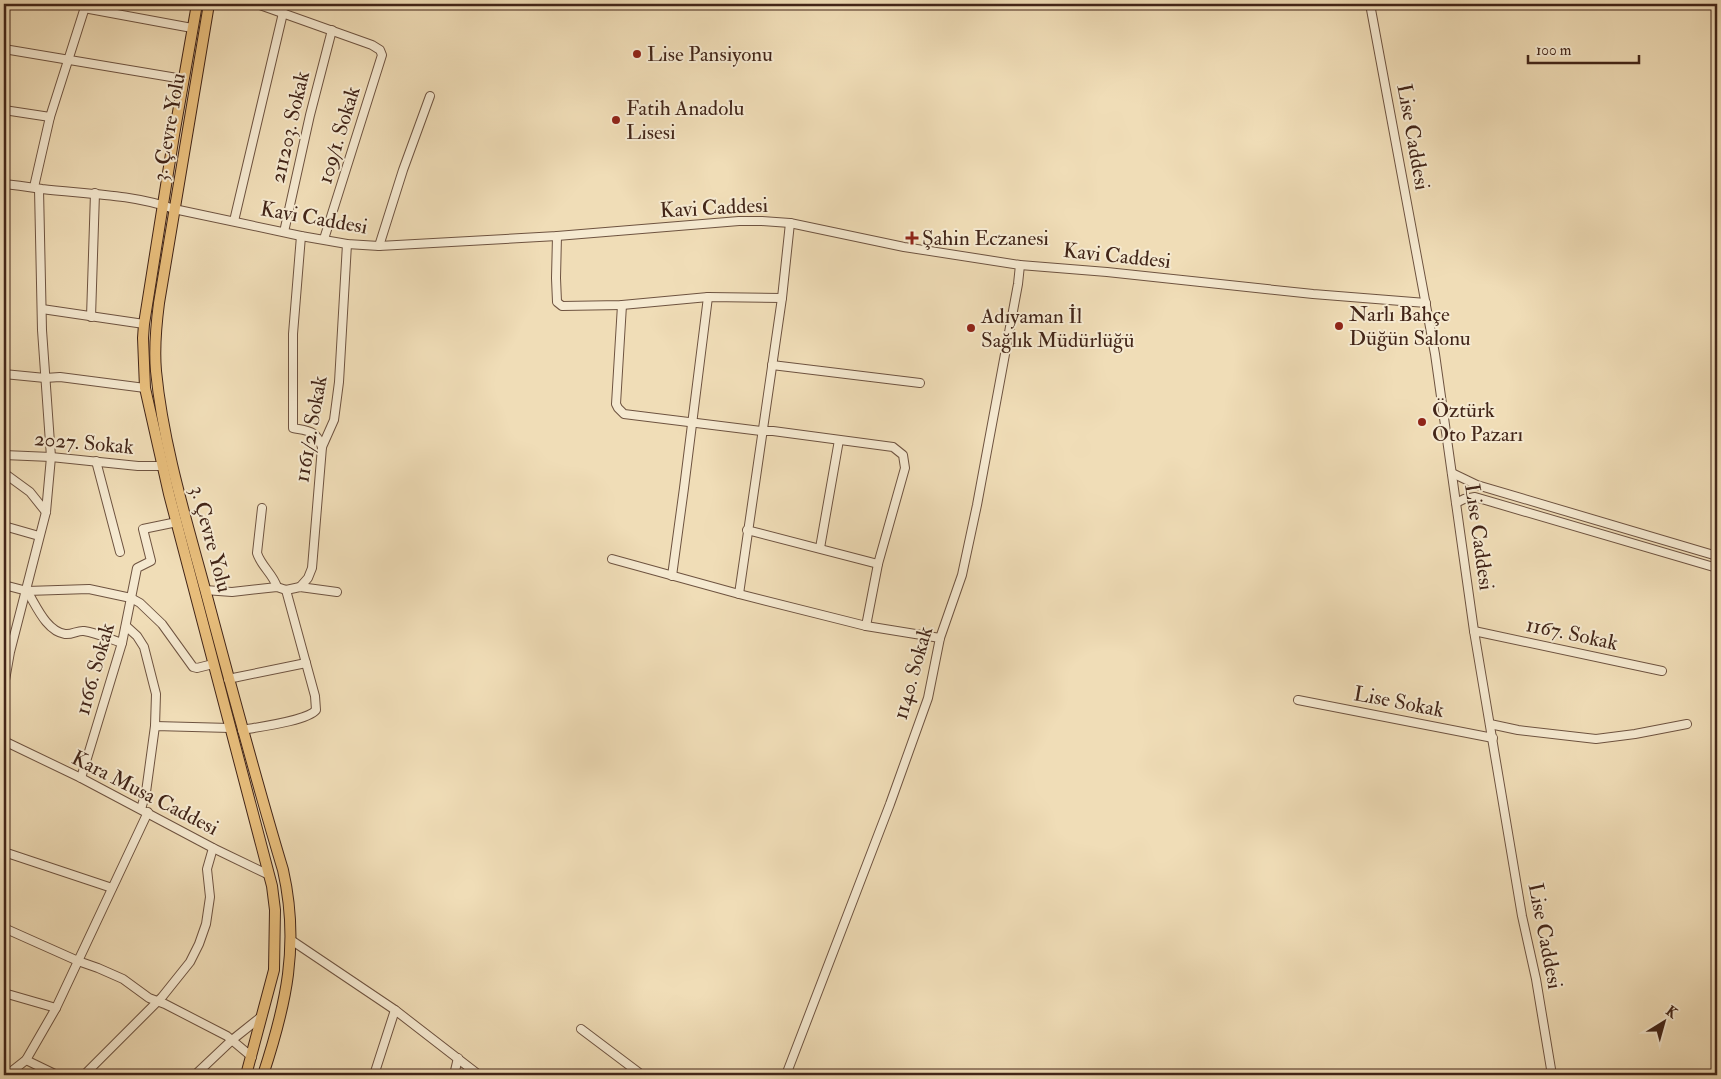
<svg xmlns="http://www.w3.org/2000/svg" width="1721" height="1079" viewBox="0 0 1721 1079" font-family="'IM FELL Double Pica',serif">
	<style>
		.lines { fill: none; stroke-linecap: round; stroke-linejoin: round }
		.minor-casing { stroke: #6e5340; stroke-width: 10 }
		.major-casing { stroke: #422518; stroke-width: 12 }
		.minor { stroke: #f5e9d0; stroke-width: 8 }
		.major { stroke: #e8be7c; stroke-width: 10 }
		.poi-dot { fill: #8f2418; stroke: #f5e9d0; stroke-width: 2 }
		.labels { text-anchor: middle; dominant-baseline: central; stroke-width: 4; stroke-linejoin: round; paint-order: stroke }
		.poi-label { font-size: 21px; fill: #422518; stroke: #f5e9d0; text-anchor: start }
		.street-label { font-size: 21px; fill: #422518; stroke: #f5e9d0 }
	</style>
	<rect width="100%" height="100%" fill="#f0ddb7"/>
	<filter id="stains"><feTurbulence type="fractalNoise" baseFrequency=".004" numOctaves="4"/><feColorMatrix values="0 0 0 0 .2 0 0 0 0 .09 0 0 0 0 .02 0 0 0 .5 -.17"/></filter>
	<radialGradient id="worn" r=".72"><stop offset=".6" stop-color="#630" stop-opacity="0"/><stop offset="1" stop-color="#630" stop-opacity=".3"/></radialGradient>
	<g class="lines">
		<defs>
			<g id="minor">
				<path d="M257,4L372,45L380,50L382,55L324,239"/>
				<path d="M1370,4L1435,354L1474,631L1522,916L1536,979L1552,1075"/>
				<path d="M84,8L192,28"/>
				<path d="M4,49L183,79"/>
				<path d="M4,110L50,117"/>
				<path d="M4,184C16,185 29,187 42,189C86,194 132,194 174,209L301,236L347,244L379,246L557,236L739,221H762L790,223L904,247L1020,265L1107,272L1313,294L1426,303"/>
				<path d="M34,187L50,117L86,4"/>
				<path d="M234,221L283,13"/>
				<path d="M284,232L310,115L332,30"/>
				<path d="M301,236L293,334V428C309,431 316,430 322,447"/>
				<path d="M557,236L556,278L557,302L562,306L622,305L708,297L782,298"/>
				<path d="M379,246L403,170L430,96"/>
				<path d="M622,305L616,404L618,408L624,414L761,431H773L893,447L903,455L905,468L878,564L866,626"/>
				<path d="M42,309L144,324"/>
				<path d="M91,317L95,193"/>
				<path d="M772,365L920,383"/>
				<path d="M4,374L45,378L60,377L145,388"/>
				<path d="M4,455L51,457L138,466H162"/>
				<path d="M96,461L120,552"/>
				<path d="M4,473L30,492L46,512"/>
				<path d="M1452,473L1477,485L1717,556"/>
				<path d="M1456,503L1464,499L1475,497L1717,568"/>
				<path d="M262,508L257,553C261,566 273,574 277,587"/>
				<path d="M4,526L39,536"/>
				<path d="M747,530L878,564"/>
				<path d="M820,548L839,440"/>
				<path d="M612,559L739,594L866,626L940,638"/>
				<path d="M672,576L684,488L708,297"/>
				<path d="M4,585L27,591L89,589L131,598L140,603L162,624L193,667L197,668L213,664"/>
				<path d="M300,587L308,578L312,568L322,447L334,420L339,382L347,244"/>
				<path d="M205,590L232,592L277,587L286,590L300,587L337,592"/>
				<path d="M27,591C36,605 46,631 65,634C72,635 78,630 84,631C97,633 110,639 122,643"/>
				<path d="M739,594L782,298L790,223"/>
				<path d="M126,626L137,636L144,647L156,694L155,726"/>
				<path d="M1474,631L1662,671"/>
				<path d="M228,679L306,663"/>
				<path d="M4,686L10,652L46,512L51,457L42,330L39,189"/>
				<path d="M1298,700L1493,738"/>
				<path d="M1490,724L1518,730L1596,739L1635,734L1687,724"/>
				<path d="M242,730C258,727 307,721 316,710L315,696L286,590"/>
				<path d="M4,741L81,778L213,848L269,875"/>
				<path d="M81,778L122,643L137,568L151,561L143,529L177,522"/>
				<path d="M141,809L146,792L155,726L230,728"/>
				<path d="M4,852L112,888"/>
				<path d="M4,928L78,961L98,968L123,979L149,998L165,1004L227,1036L252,1057"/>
				<path d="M291,940L395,1010L479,1075"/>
				<path d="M4,993L56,1008"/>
				<path d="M581,1029L642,1075"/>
				<path d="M26,1060L57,1075"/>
				<path d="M7,1075L26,1060L56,1008L148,812"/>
				<path d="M84,1075L162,997L190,962L199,944L206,924L210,897L207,869L213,848"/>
				<path d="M195,1075L232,1040L262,1016"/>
				<path d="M374,1075L395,1010"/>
				<path d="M454,1075L458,1058"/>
				<path d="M786,1075L890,804L928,698L940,638L962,575L977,505L1018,284L1020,265"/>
			</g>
			<g id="major">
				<path d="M197,4L174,135L144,324L143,338L145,388L169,494L272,886L275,910L274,970L246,1075"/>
				<path d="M209,4L159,303C156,326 154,348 156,371C163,444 186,519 205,589C230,683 255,777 283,870C300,945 286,1005 263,1075"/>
			</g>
		</defs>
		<use href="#minor" class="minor-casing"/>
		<use href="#major" class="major-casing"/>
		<use href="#minor" class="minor"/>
		<use href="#major" class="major"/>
	</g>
	<g class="poi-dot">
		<circle cx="637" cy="54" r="5"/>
		<circle cx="616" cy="120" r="5"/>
		<path d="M909.5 230.5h5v5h5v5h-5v5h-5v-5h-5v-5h5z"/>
		<circle cx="1339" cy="326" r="5"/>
		<circle cx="971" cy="328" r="5"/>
		<circle cx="1422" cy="422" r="5"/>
	</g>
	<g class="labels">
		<g class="poi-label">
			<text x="647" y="54">Lise Pansiyonu</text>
			<text x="626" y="108">Fatih Anadolu<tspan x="626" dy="24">Lisesi</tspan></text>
			<text x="922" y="238">Şahin Eczanesi</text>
			<text x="1349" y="314">Narlı Bahçe<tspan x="1349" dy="24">Düğün Salonu</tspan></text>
			<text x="981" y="316">Adıyaman İl<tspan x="981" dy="24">Sağlık Müdürlüğü</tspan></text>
			<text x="1432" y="410">Öztürk<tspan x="1432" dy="24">Oto Pazarı</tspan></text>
		</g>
		<g class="street-label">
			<text transform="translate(169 127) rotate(-80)">3. Çevre Yolu</text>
			<text transform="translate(290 127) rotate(-77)">211203. Sokak</text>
			<text transform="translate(339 135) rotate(-73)">109/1. Sokak</text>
			<text transform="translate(1413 137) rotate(80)">Lise Caddesi</text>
			<text transform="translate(714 208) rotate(-3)">Kavi Caddesi</text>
			<text transform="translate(314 218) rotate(10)">Kavi Caddesi</text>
			<text transform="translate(1117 256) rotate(6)">Kavi Caddesi</text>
			<text transform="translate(311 429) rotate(-80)">1161/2. Sokak</text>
			<text transform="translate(84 443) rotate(5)">2027. Sokak</text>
			<text transform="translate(1479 537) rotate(82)">Lise Caddesi</text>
			<text transform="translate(211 539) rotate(75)">3. Çevre Yolu</text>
			<text transform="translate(1572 634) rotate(12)">1167. Sokak</text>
			<text transform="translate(95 669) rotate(-74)">1166. Sokak</text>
			<text transform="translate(913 673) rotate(-74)">1140. Sokak</text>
			<text transform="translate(1399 702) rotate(11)">Lise Sokak</text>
			<text transform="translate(145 793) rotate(27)">Kara Musa Caddesi</text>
			<text transform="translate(1545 936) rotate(79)">Lise Caddesi</text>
		</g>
	</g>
	<rect width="1721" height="1079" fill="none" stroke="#f0ddb7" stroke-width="20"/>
	<rect x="5" y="5" width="1711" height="1069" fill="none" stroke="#422518" stroke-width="2.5"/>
	<rect x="10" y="10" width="1701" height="1059" fill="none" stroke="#422518"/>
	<g transform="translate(1664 1022) rotate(37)" stroke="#f5e9d0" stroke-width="4" paint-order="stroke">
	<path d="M0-4L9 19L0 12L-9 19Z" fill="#422518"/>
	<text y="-8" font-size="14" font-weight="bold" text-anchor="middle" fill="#422518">K</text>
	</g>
	<path d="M1528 55v8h111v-8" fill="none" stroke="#422518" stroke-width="2.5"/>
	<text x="1536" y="55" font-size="15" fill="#422518" stroke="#f5e9d0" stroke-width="4" paint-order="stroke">100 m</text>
	<rect width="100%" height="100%" filter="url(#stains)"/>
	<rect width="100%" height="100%" fill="url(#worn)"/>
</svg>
